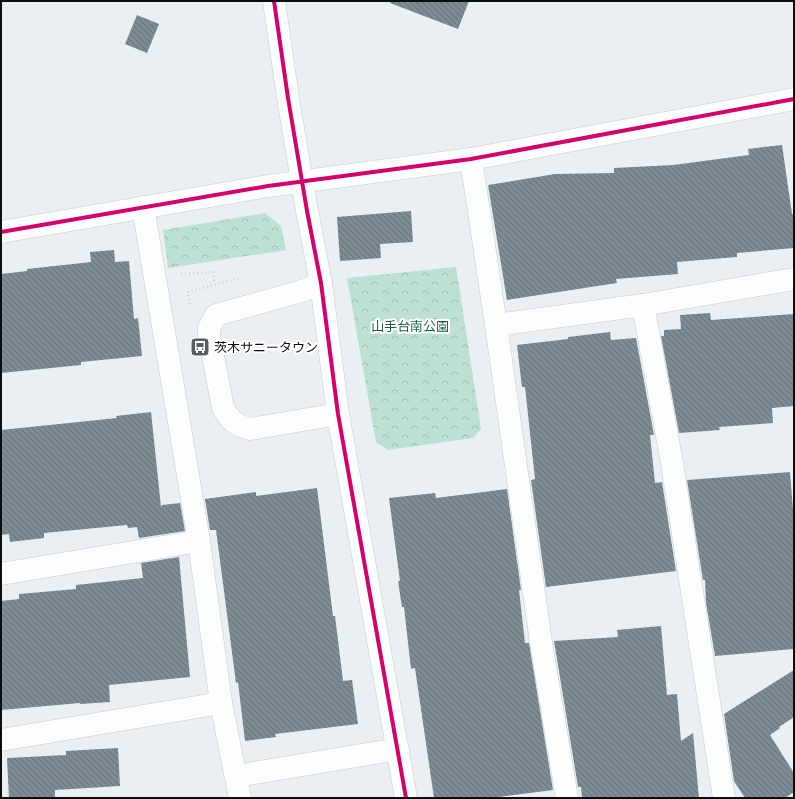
<svg xmlns="http://www.w3.org/2000/svg" width="795" height="799" viewBox="0 0 795 799" font-family="Cabin,'Noto Sans JP',sans-serif">
	<style>
		.park { fill: url(#park-crowns) }
		.building { fill: url(#building-back-hatch) }
		.lines { fill: none; stroke-linecap: round; stroke-linejoin: round }
		.minor-casing { stroke: #c7cbce; stroke-width: 23 }
		.path { stroke: #d0d2d4; stroke-width: 2.5; stroke-dasharray: 1 3; stroke-linecap: butt }
		.minor { stroke: #fcfdfd; stroke-width: 22 }
		.cycleway-casing { stroke: #fff; stroke-width: 6 }
		.cycleway { stroke: #d6006c; stroke-width: 4 }
		.labels { text-anchor: middle; dominant-baseline: central; stroke-width: 4; stroke-linejoin: round; paint-order: stroke }
		.park-label { font-size: 13px; fill: #1d5d42; stroke: #fff }
		.poi-label { font-size: 13px; fill: #0b0e10; stroke: #fff; text-anchor: start }
	</style>
	<defs>
		<pattern id="park-crowns" width="20" height="18" patternUnits="userSpaceOnUse"><rect width="20" height="18" fill="#bce0d2"/><path d="M2 6a3 3 0 1 1 6 0M12 15a3 3 0 1 1 6 0" fill="none" stroke="#a0bfb3"/></pattern>
		<pattern id="building-back-hatch" width="6" height="6" patternUnits="userSpaceOnUse"><rect width="6" height="6" fill="#7d8b94"/><path d="M-1 5l2 2M0 0l6 6M5-1l2 2" fill="none" stroke="#657077"/></pattern>
	</defs>
	<rect width="100%" height="100%" fill="#eaeff4"/>
	<g class="park">
		<path d="M265,213L281,226L286,250L168,268L163,230Z"/>
		<path d="M456,267L481,429L473,438L388,450L376,442L347,278Z"/>
	</g>
	<g class="building">
		<path d="M391,1H469L458,29L390,3Z"/>
		<path d="M137,15L159,24L147,53L125,44Z"/>
		<path d="M782,145L792,214H794V248L737,253V257L677,262L678,274L616,279L617,283L507,300L488,185L555,174L614,173V168L673,165L749,155L748,149Z"/>
		<path d="M411,211L413,242L380,244L381,258L340,261L337,217Z"/>
		<path d="M114,250L115,262L129,261L134,319L138,318L142,356L81,362V365L1,373V274L27,271V269L91,262L90,252Z"/>
		<path d="M710,313L711,320L794,314V406L772,408L773,423L719,427L720,430L679,433L661,336H664V330L681,329L680,315Z"/>
		<path d="M610,332L611,340L636,338L654,435H650L655,483L662,482L676,571L546,587L531,480L535,479L525,387H522L517,345L568,339V337Z"/>
		<path d="M151,412L161,507L162,505L180,503L185,531L139,538L137,527L128,528L127,525L44,533V538L10,542L9,534L1,535V430L117,418L116,416Z"/>
		<path d="M790,472L794,522V649L715,656L706,603L705,580H703L687,480Z"/>
		<path d="M317,488L333,616H335L343,681L352,680L358,724L275,734L276,737L245,741L238,682L236,683L216,530H210L205,499L256,492V496Z"/>
		<path d="M507,489L521,590H519L525,643H529L553,790L490,798H434L415,668L411,669L404,607H402L398,581H400L389,498L435,493L436,498Z"/>
		<path d="M179,557L190,677L109,685L110,702L80,704V703L1,710V601L19,599V594L76,589V585L143,578L141,563Z"/>
		<path d="M661,626L667,695L677,694L681,741L693,733L699,798H582L581,787H578L554,641L618,637L617,630Z"/>
		<path d="M794,670V717L779,727L780,728L770,735L794,773V792L785,798H745L734,781L724,714Z"/>
		<path d="M118,748L120,786L55,790V798H9L7,758L66,755V751Z"/>
	</g>
	<g class="lines">
		<defs>
			<g id="minor">
				<path d="M274,1L288,98L307,211L321,283L338,414L406,798"/>
				<path d="M471,159L496,325L542,649L567,798"/>
				<path d="M143,207L199,541L221,703L240,798"/>
				<path d="M1,232L268,186L471,159L794,99"/>
				<path d="M321,283L302,291L216,315L209,328V335L223,408C230,420 236,426 250,429L338,414"/>
				<path d="M643,305L672,463L724,798"/>
				<path d="M496,325L643,305L794,279"/>
				<path d="M1,574L199,541"/>
				<path d="M1,740L221,703"/>
				<path d="M236,776L398,749"/>
			</g>
		</defs>
		<use href="#minor" class="minor-casing"/>
		<g class="path">
			<path d="M181,274L213,272L215,284"/>
			<path d="M190,304L188,292L240,278"/>
		</g>
		<use href="#minor" class="minor"/>
		<defs>
			<g id="cycleway">
				<path d="M274,1L288,98L307,211L321,283L338,414L406,798"/>
				<path d="M1,232L268,186L471,159L794,99"/>
			</g>
		</defs>
		<use href="#cycleway" class="cycleway-casing"/>
		<use href="#cycleway" class="cycleway"/>
	</g>
	<defs>
		<symbol id="bus-square" viewBox="-11 -11 22 22"><rect x="-9" y="-9" width="18" height="18" rx="4" fill="#595d60" stroke="#fff"/><path d="M-5-6H5V4H4V6H2V4H-2V6H-4V4H-5ZM-3.5-4V0h7V-4ZM-3.5 1.2v1.5H-2V1.2ZM2 1.2v1.5H3.5V1.2Z" fill="#fff"/></symbol>
	</defs>
	<g fill-rule="evenodd">
		<use href="#bus-square" x="189" y="336" width="22" height="22"/>
	</g>
	<g class="labels">
		<g class="park-label">
			<text x="410" y="326">山手台南公園</text>
		</g>
		<g class="poi-label">
			<text x="214" y="347">茨木サニータウン</text>
		</g>
	</g>
	<rect width="795" height="799" fill="none" stroke="#0b0e10" stroke-width="4"/>
</svg>
